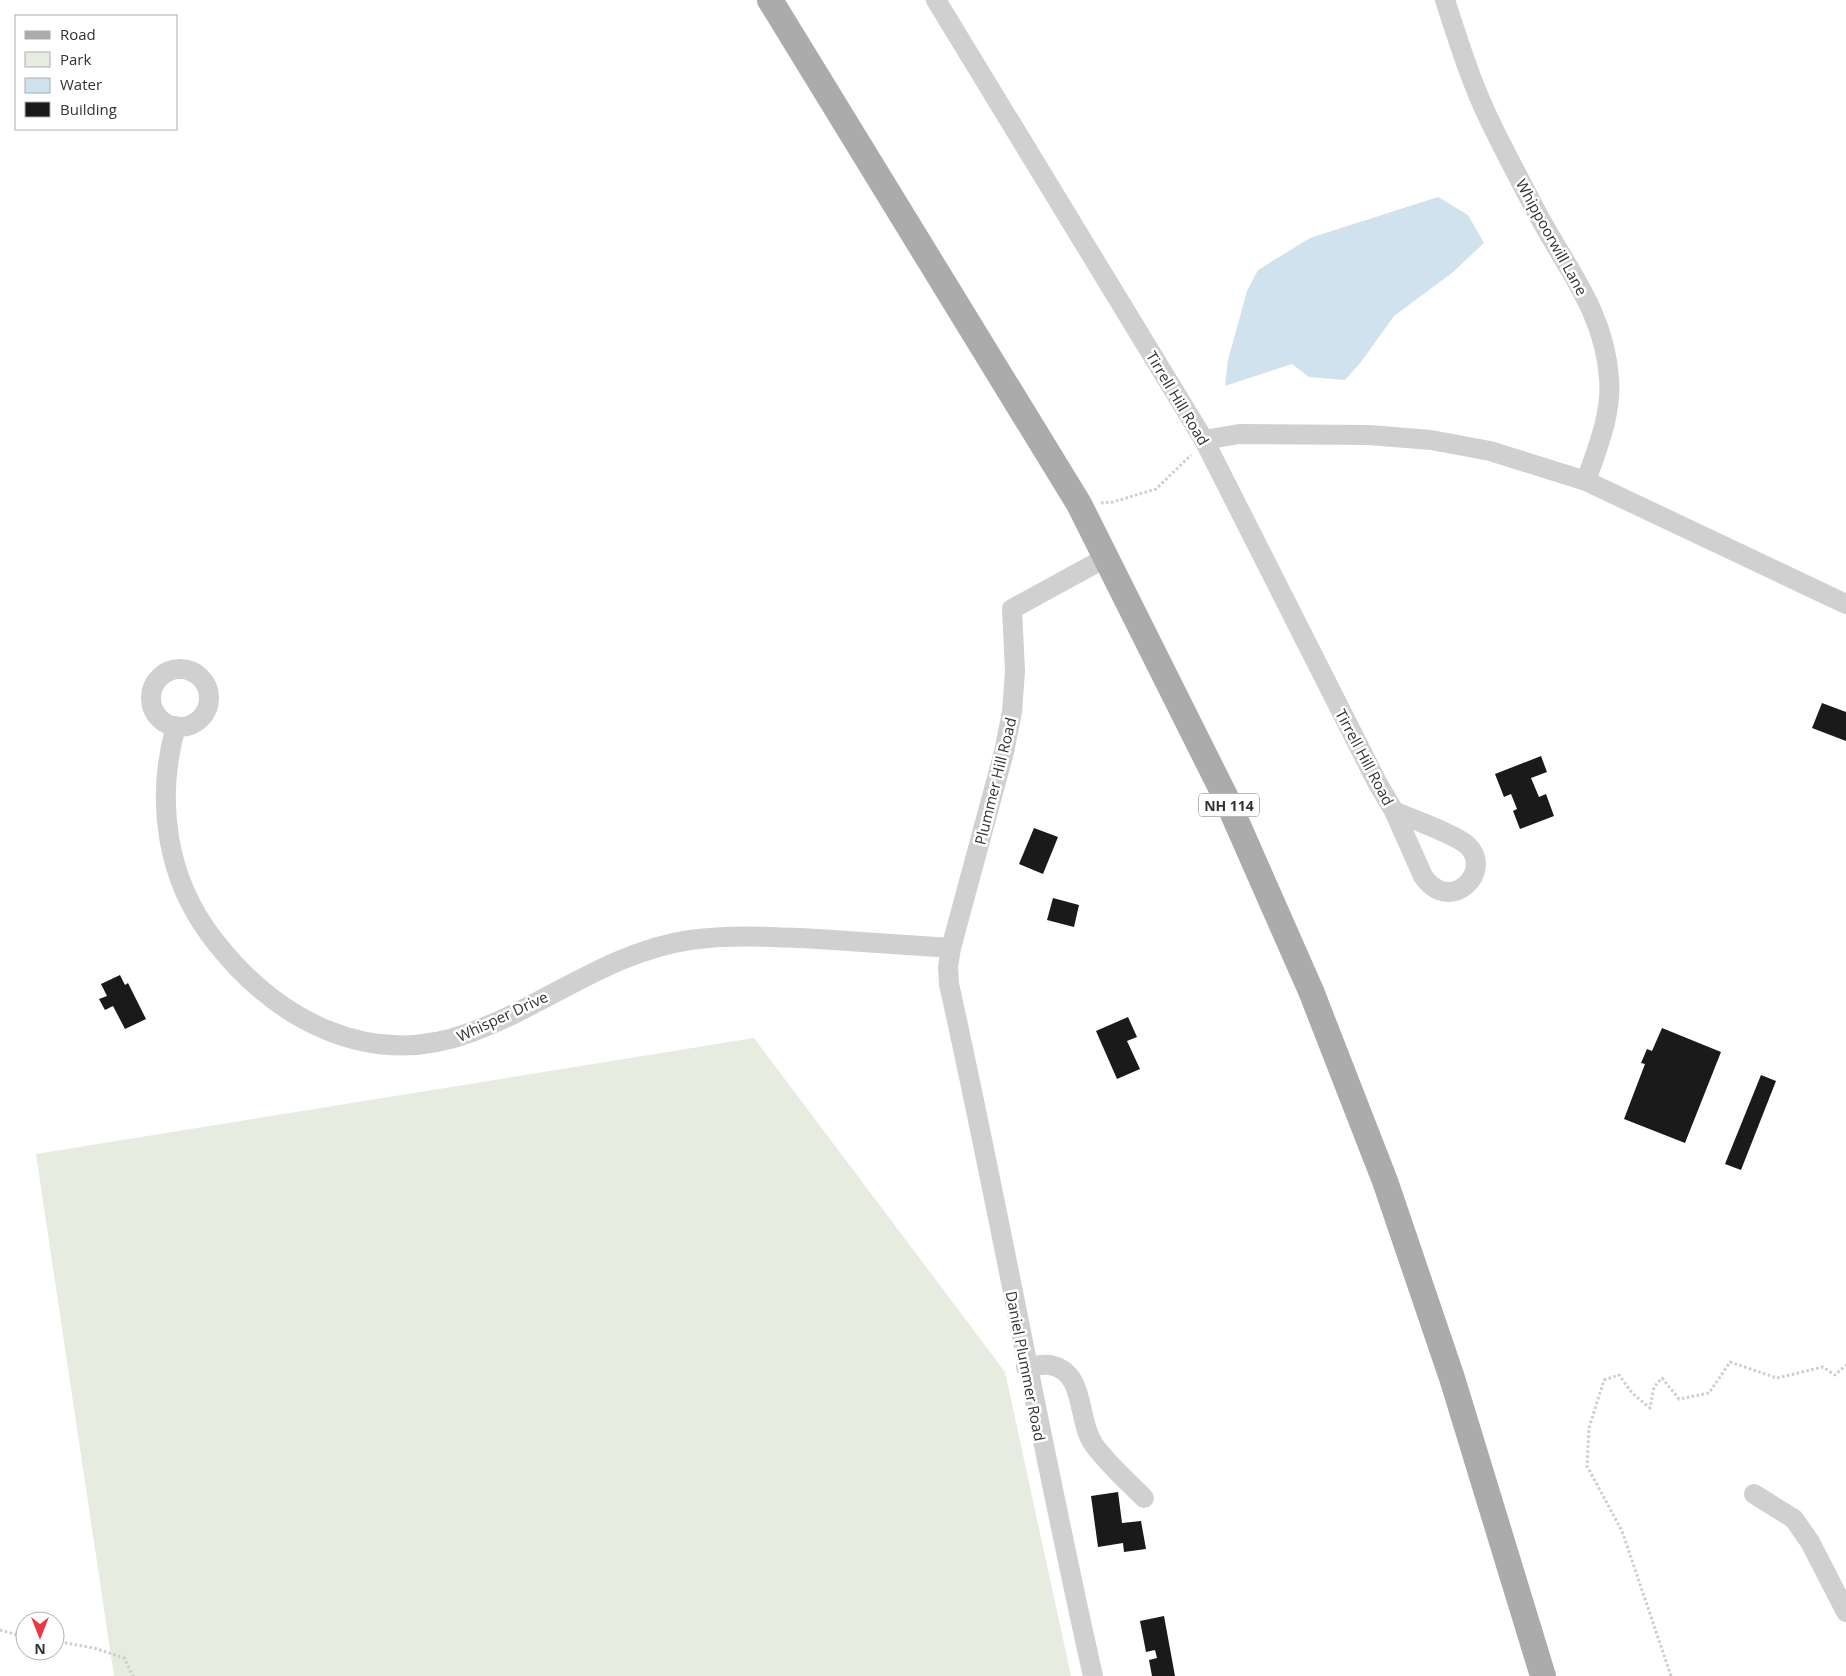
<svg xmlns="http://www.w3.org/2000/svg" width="1846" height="1676" viewBox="0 0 1846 1676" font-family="'Open Sans',sans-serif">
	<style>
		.green { fill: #e6ecdf }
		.water { fill: #cfe2ee }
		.building { fill: #1a1a1a }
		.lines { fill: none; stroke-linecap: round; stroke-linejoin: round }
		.path { stroke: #cdcdcd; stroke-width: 3; stroke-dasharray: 2.5 2.5; stroke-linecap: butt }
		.minor { stroke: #d0d0d0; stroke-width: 20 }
		.major { stroke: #ababab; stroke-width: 26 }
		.labels { text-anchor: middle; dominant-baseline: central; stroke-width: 5; stroke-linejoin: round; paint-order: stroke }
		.shield { fill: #fff; stroke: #707070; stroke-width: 1 }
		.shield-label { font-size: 14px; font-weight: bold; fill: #333 }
		.street-label { font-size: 15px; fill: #333; stroke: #fff }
	</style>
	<rect width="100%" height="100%" fill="#fff"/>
	<path class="green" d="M754,1038L1005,1372L1071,1676H114L36,1154Z"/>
	<path class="water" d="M1438,197L1468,215L1484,243L1452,273L1394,316L1361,362L1345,380L1309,377L1292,364L1225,386L1228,360L1247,291L1258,270L1310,238Z"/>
	<g class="building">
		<path d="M1822,703L1846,712V741L1812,728Z"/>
		<path d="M1541,756L1547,772L1531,778L1539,797L1546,794L1554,816L1520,829L1513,811L1517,809L1511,794L1504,797L1495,774Z"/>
		<path d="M1034,828L1058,837L1043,874L1019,864Z"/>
		<path d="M1053,898L1079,905L1074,927L1047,920Z"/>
		<path d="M120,975L125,985L128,983L146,1019L125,1029L113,1006L105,1010L99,999L107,996L101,984Z"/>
		<path d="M1128,1017L1137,1037L1127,1041L1140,1069L1117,1079L1096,1031Z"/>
		<path d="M1662,1028L1721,1052L1685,1143L1624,1119L1645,1064L1641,1063L1647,1049L1652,1051Z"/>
		<path d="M1761,1075L1776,1081L1741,1170L1725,1164Z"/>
		<path d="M1118,1492L1122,1523L1141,1521L1146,1549L1124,1552L1123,1543L1098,1547L1091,1496Z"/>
		<path d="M1164,1616L1175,1676H1152L1149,1660L1157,1658L1155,1650L1146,1652L1140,1621Z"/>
	</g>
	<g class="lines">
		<g class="path">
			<path d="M1101,503L1113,502L1156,489L1191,455"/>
			<path d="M0,1630L25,1637"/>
			<path d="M55,1641L94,1648L124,1658L133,1676"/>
			<path d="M1671,1676L1622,1531L1587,1466L1589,1428L1604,1380L1619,1375L1632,1393L1650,1408L1654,1387L1662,1378L1679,1399L1709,1393L1730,1362L1777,1378L1823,1367L1835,1375L1846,1365"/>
		</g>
		<g class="minor">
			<path d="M936,0L1204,440L1378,784L1394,811L1423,876C1450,916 1495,871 1467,845C1455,834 1411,819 1394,811"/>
			<path d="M1445,0C1457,37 1471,82 1488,117C1503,149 1520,180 1536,211C1566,268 1605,312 1609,379C1612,414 1597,449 1586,481"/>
			<path d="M1204,440L1239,434L1369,435L1431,440L1490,451L1586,481L1846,604"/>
			<circle cx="180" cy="698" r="29"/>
			<path d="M176,726C155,800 166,879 214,940C275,1019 368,1070 469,1033C545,1006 608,952 690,940C733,934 775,937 818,939C862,942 907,945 951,948"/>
			<path d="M1026,1367C1033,1366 1043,1364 1050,1365C1087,1372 1076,1420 1094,1445C1108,1464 1127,1481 1144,1498"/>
			<path d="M1754,1494L1794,1519L1810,1542L1846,1612"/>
			<path d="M1093,1676C1041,1446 1000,1214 949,984L948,967L951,948L1004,752L1012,712L1015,671L1012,609L1107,557"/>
		</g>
		<path class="major" d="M770,0L1079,504L1226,798L1311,991L1385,1181L1452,1378L1543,1676"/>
	</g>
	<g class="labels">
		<rect class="shield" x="1199" y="793.5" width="60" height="23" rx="4"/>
		<g class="shield-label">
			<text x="1229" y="805">NH 114</text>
		</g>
		<g class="street-label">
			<text transform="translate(1552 237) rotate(61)">Whippoorwill Lane</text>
			<text transform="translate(1178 398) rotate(59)">Tirrell Hill Road</text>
			<text transform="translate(1365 757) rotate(62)">Tirrell Hill Road</text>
			<text transform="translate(995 781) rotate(-76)">Plummer Hill Road</text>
			<text transform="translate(502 1016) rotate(-25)">Whisper Drive</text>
			<text transform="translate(1026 1366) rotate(79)">Daniel Plummer Road</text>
		</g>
	</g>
	<rect x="15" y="15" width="162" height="115" fill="#ffffff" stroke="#adadad"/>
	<rect x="25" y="31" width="25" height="8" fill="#ababab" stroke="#adadad"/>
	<text x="60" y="40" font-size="15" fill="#333333">Road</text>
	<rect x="25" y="52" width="25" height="15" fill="#e6ecdf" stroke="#adadad"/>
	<text x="60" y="65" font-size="15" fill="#333333">Park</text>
	<rect x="25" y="78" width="25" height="15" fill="#cfe2ee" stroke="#adadad"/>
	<text x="60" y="90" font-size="15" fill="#333333">Water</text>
	<rect x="25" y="102" width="25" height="15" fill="#1a1a1a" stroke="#adadad"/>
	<text x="60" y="115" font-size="15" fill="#333333">Building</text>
	<g transform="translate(40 1636) rotate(180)"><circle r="24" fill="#ffffff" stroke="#adadad"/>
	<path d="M0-4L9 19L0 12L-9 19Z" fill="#e63946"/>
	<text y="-8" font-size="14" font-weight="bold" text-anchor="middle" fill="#333333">N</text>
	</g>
</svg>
